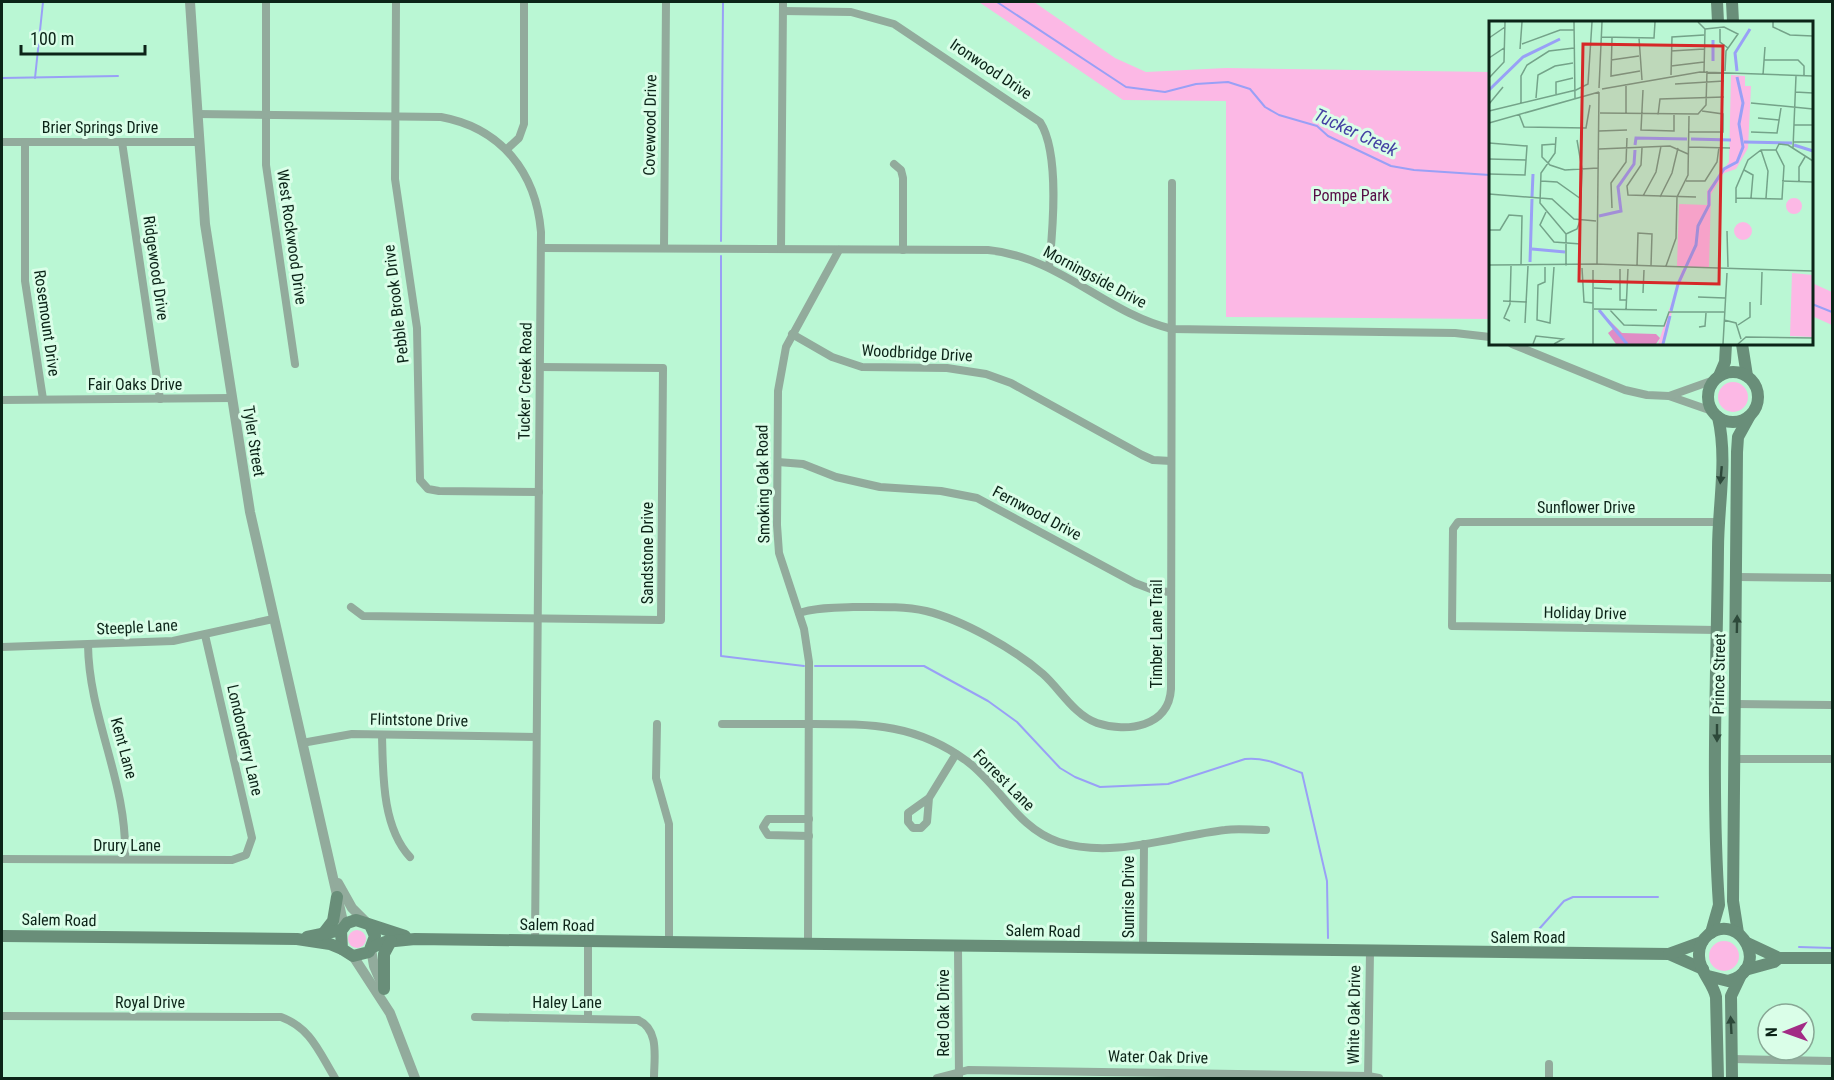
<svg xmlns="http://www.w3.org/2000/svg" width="1834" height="1080" viewBox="0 0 1834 1080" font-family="'Roboto Condensed',sans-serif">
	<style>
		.green { fill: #fcb8e5 }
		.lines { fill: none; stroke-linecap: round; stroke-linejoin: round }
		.stream { stroke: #99a0f6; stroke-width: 2 }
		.minor { stroke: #92ab9c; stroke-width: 8 }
		.tertiary { stroke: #92ab9c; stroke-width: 10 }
		.secondary { stroke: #698e79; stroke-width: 12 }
		.oneway { fill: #2d493a }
		.labels { text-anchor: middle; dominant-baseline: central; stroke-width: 6; stroke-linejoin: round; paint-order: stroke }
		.street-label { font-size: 16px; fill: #0c2418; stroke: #dafee8 }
		.park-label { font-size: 16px; fill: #560b45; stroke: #dafee8 }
		.water-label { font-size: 18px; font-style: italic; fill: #4440a3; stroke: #dafee8 }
		.inset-river { fill: none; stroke: #99a0f6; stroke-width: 3 }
		.inset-road { fill: none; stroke: #74a389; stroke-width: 1.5 }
		.view { fill: #d62828; fill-opacity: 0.15; stroke: #d62828; stroke-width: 3 }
		.inset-edge { fill: none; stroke: #0c2418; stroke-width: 3 }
	</style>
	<rect width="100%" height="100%" fill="#baf7d4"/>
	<g class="green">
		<path d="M979,2H1034L1115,58L1146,72L1226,68L1490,72V319L1226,317V101L1123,100Z"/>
		<path d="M1812,283L1832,292V325L1812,316Z"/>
		<circle cx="1733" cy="397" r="15"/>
		<circle cx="357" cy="939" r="9"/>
		<circle cx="1724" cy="956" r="15"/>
	</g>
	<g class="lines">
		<g class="stream">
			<path d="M997,2L1126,87L1165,92L1196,84L1228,82L1250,89L1265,107L1279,115L1317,126L1328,136L1391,166L1414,170L1490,175"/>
			<path d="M2,78L118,76"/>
			<path d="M35,78L43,2"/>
			<path d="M721,241L723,2"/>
			<path d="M721,256V656L804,666"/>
			<path d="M1812,304L1832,312"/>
			<path d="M815,666H924L988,701L1017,722L1060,768L1075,777L1100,787L1168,784L1245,759C1268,757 1281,766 1302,773L1327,881L1328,938"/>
			<path d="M1532,937L1564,901L1573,897H1658"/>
			<path d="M1799,947L1832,948"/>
		</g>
		<g class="minor">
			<path d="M266,2V165L295,364"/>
			<path d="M396,2L395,179L417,328L420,480L428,489L439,491L539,492"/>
			<path d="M783,11L851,12L894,24L1040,122C1060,153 1053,229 1049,267"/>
			<path d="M197,114L441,117C501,128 536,172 541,232L535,941"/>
			<path d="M2,142H198"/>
			<path d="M25,142V281L43,399"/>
			<path d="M122,142L160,399"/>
			<path d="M507,149L519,138L524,124V2"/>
			<path d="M894,164L901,170L903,178V250"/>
			<path d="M541,248L988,250C1060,257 1105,313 1172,329L1455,333L1490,337"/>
			<path d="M664,248L666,2"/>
			<path d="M781,249L783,2"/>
			<path d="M792,334L832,357L862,367L947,368L986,374L1011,383L1142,455L1153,460L1171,461"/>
			<path d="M1512,344L1625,390L1647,395L1669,396L1712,411"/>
			<path d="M1669,396L1714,380"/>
			<path d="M2,400L232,398"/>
			<path d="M778,462L803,464L836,477L880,487L941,491L977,498L1135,583L1156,591L1171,592"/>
			<path d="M1738,577L1832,578"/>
			<path d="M351,607L363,616L661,620L663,368L540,367"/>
			<path d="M799,613C817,607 835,608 853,607C877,607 903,606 926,611C963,620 1014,649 1043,674C1060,689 1074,715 1097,723C1127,733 1169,727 1171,689L1172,183"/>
			<path d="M1717,630L1452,626L1453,529L1458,522H1718"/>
			<path d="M88,645C89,719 128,783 125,859"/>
			<path d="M2,647L173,641L273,619"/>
			<path d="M1735,704L1832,705"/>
			<path d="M657,724L656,778L669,824V942"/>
			<path d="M722,724C751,724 780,724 808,724C870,724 916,723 968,762C1000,786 1018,829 1059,842C1113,859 1172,836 1225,830C1238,828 1252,830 1266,830"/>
			<path d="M382,735C383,774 382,827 410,857"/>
			<path d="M302,743L352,734L536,737"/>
			<path d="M1734,759H1832"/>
			<path d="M929,798L927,822L921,828H913L908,822V813L929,798L956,754"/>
			<path d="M809,836L768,835L763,827L768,819H809"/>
			<path d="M2,859L232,860L246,855L252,838L205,635"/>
			<path d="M808,944L809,662L804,629L779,553L777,525L778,391L786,347L839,250"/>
			<path d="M958,947L959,1078"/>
			<path d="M1143,949L1144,844"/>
			<path d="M2,1016L281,1017C311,1028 319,1052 335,1078"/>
			<path d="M475,1017L638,1020C660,1030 654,1058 654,1078"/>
			<path d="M588,1017V942"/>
			<path d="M1732,1059L1832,1061"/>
			<path d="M937,1078L968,1070L1368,1076L1379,1078"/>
			<path d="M1368,1078L1370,952"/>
			<path d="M1549,1078V1064"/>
		</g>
		<g class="tertiary">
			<path d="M190,2L205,224L250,512L344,926"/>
			<path d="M338,883L352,908L366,922"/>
			<path d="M371,949L374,966L383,987"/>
			<path d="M353,956L390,1013L415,1078"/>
		</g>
		<g class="secondary">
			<path d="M1717,2L1718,22"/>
			<path d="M1732,2L1733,22"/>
			<path d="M1742,344L1747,376"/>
			<circle cx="1733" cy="397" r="25"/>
			<path d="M1719,376L1725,362L1726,344"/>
			<path d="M370,925L375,936L369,952L353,956L342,949L341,931L347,923L356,920L405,936"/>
			<path d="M1711,933L1719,905C1711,789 1717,666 1718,549C1718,506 1728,459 1718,417"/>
			<path d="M1738,933L1733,901L1737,452L1738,437L1749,417"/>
			<path d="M323,934L333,921L337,897"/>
			<path d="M2,936L297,939L330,944L342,949"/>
			<path d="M307,937L341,930"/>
			<path d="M1747,943L1779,958"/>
			<path d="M373,947L385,942L415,939L1669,954L1703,969"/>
			<path d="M1669,954L1702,942"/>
			<path d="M1745,970L1774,962L1779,958H1832"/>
			<path d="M1708,976L1728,981C1772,970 1741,911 1709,934C1703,939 1699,946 1699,954C1698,970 1713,982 1716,997L1718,1078"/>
			<path d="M384,989V954L391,941"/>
			<path d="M1732,1078L1731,996L1741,975"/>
		</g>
	</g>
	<defs><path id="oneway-solid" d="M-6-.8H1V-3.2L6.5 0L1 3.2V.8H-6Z" transform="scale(1.5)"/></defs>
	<g class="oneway">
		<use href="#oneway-solid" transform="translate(1721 475) rotate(95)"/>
		<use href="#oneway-solid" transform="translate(1737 624) rotate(-89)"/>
		<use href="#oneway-solid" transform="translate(1717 733) rotate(90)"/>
		<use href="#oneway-solid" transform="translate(1731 1025) rotate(-93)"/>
	</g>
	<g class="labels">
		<g class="street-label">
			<text transform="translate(991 69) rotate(34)">Ironwood Drive</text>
			<text transform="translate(650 125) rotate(-89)">Covewood Drive</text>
			<text x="100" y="127">Brier Springs Drive</text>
			<text transform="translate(292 237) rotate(82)">West Rockwood Drive</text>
			<text transform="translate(156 268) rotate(82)">Ridgewood Drive</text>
			<text transform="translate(1095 277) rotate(28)">Morningside Drive</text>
			<text transform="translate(396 304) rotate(-97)">Pebble Brook Drive</text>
			<text transform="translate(47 323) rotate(82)">Rosemount Drive</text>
			<text transform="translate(917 353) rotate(3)">Woodbridge Drive</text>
			<text transform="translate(525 381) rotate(-89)">Tucker Creek Road</text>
			<text x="135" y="384">Fair Oaks Drive</text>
			<text transform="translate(254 441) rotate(81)">Tyler Street</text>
			<text transform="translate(763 484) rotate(-91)">Smoking Oak Road</text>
			<text x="1586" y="507">Sunflower Drive</text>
			<text transform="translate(1037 513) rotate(28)">Fernwood Drive</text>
			<text transform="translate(647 553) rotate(-90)">Sandstone Drive</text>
			<text transform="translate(1585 613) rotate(1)">Holiday Drive</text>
			<text transform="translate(137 627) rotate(-3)">Steeple Lane</text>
			<text transform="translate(1156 634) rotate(-90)">Timber Lane Trail</text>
			<text transform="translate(1719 674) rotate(-89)">Prince Street</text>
			<text transform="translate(419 720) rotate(1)">Flintstone Drive</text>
			<text transform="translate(245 740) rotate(77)">Londonderry Lane</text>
			<text transform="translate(124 748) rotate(75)">Kent Lane</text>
			<text transform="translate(1004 780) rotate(45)">Forrest Lane</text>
			<text x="127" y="845">Drury Lane</text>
			<text transform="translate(1128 897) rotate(-90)">Sunrise Drive</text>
			<text transform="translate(59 920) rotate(1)">Salem Road</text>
			<text transform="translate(557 925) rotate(1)">Salem Road</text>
			<text transform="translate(1043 931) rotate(1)">Salem Road</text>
			<text x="1528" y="937">Salem Road</text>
			<text x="150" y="1002">Royal Drive</text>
			<text x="567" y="1002">Haley Lane</text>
			<text transform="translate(943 1013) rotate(-90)">Red Oak Drive</text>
			<text transform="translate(1354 1015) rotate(-89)">White Oak Drive</text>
			<text transform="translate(1158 1057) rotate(1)">Water Oak Drive</text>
		</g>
		<g class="park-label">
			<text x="1351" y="195">Pompe Park</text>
		</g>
		<g class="water-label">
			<text transform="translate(1356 132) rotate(25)">Tucker Creek</text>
		</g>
	</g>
	<g transform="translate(1489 21)">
		<rect width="324" height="324" fill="#baf7d4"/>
		<path d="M242,54L256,55V65H262L259,127L247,148L235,152L222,173L220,246H188L190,183L218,184V170L240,141ZM297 185a8 8 0 1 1 16 0a8 8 0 1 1-16 0ZM245 210a9 9 0 1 1 18 0a9 9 0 1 1-18 0ZM193,249H197L186,276L178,314L174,323H169ZM303,252L324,254V316L301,315Z" fill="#fcb8e5"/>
		<path d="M118,297L133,312L167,313L171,317L167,323H127L119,312L124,308Z" fill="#e08cc5"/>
		<path class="inset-river" d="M224,40V19M248,50L246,32L261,8M0,69L34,36L71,18M202,118L242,119M255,121L303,122M146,124L147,117L198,118M305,124L324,130M43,176L44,153M110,195L132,190L129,166L145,143L146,129M43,228L76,231M41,241L43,178M110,289L138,323M182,290L189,263L207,224L209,205L220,184V171L235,148L248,141L254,126L250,103L254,82L248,56M174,323L181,295"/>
		<path class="inset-road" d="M85,1L86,78M209,1L216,8L215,51M284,1V6L301,14L324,15M216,8L235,6L249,13L237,30L236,50M231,8V21L239,27M113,16L165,17L166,1M0,17L16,6M123,17L122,55L151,50M150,17L153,59M33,23L71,9H85M31,28L33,1M182,30L215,28M0,37L15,27M122,39L150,35M275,39H309L315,45V55M182,45L215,41M182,54L183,16L215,14M274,54L276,26M0,57L15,41L16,1M137,63V93M186,63L235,60M110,67L113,1M113,68L211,51L324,55M154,69L152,109L185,110V94M306,71L324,72M67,73V61L84,57M47,77L49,54L66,45L84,42M32,82V55L38,44L60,30L85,27M262,82L324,88M0,83L14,66M0,90L87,69L99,63L103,1M111,92L209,93L217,84L218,50M30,93L35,106L97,107L101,84M169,94L171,78L235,76M269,97L290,99M0,102L110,71M305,104H324M110,110L138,109M200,111H234V93L213,90M262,111L288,112L292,87M67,116L66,132L52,152L51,182L77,213V245M304,121H324M0,122L38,125L36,154L0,153M67,123L53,124V136L61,144L76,149L109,147M200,126L241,127M153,127L152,144L138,165L139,174L207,176M304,127L307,55M110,128L181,125L199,133M272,129L279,150L277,177M0,138L37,139M255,149L264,154L262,177M52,160L68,161L92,178M197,160H216L228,141L230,126M293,160L324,161M310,161V146L316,136M0,173L63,178L85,198L107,200M154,175L167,151L172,125M171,176L183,152L189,127M247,177L293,178L295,145L287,129L290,123L299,124L324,140M247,182V167L259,139L272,129H287M123,187L122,162L137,141L138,117M57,191L51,204L65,221L92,223M0,209H11L20,194L33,195L32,244M238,210L239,246M77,213L88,208L91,200L93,148L88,119M108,243L110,71M0,244L106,243L324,250M148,245L149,212L163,213L162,245M177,245L187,217L188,176L199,154L200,95M56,246V261L49,264L48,299L61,302L65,246M93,247L95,281L104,282M131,248V279H138M0,256V276M105,267L123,268M154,272L155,249M209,276L236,277M14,280L38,281M272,284L273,251M105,288L168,289M121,289L135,304L175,305L180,291H235M137,289L139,248M235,299L247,302L252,318M21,300L15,297L21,283L22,245M36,302L39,245M249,304L261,296V281M210,306L216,305L217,292M44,323L47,315L74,318L65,323M104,323V249M234,323L238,252M249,323L257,316L324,317"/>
		<path class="view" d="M94,23L234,25L230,263L90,260Z"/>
		<rect width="324" height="324" class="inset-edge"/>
	</g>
	<rect width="1834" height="1080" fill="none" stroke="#0c2418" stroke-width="6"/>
	<g transform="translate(1786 1032) rotate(269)"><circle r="28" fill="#dafee8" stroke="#88a795" stroke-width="1.5"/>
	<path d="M0-4.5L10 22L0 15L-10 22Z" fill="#a22c85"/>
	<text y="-9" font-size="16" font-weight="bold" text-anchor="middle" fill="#0c2418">N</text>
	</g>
	<path d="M21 45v9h124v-9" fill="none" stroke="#0c2418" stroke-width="3"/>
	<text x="30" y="45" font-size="18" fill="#0c2418" stroke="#dafee8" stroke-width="4.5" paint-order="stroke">100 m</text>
</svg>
